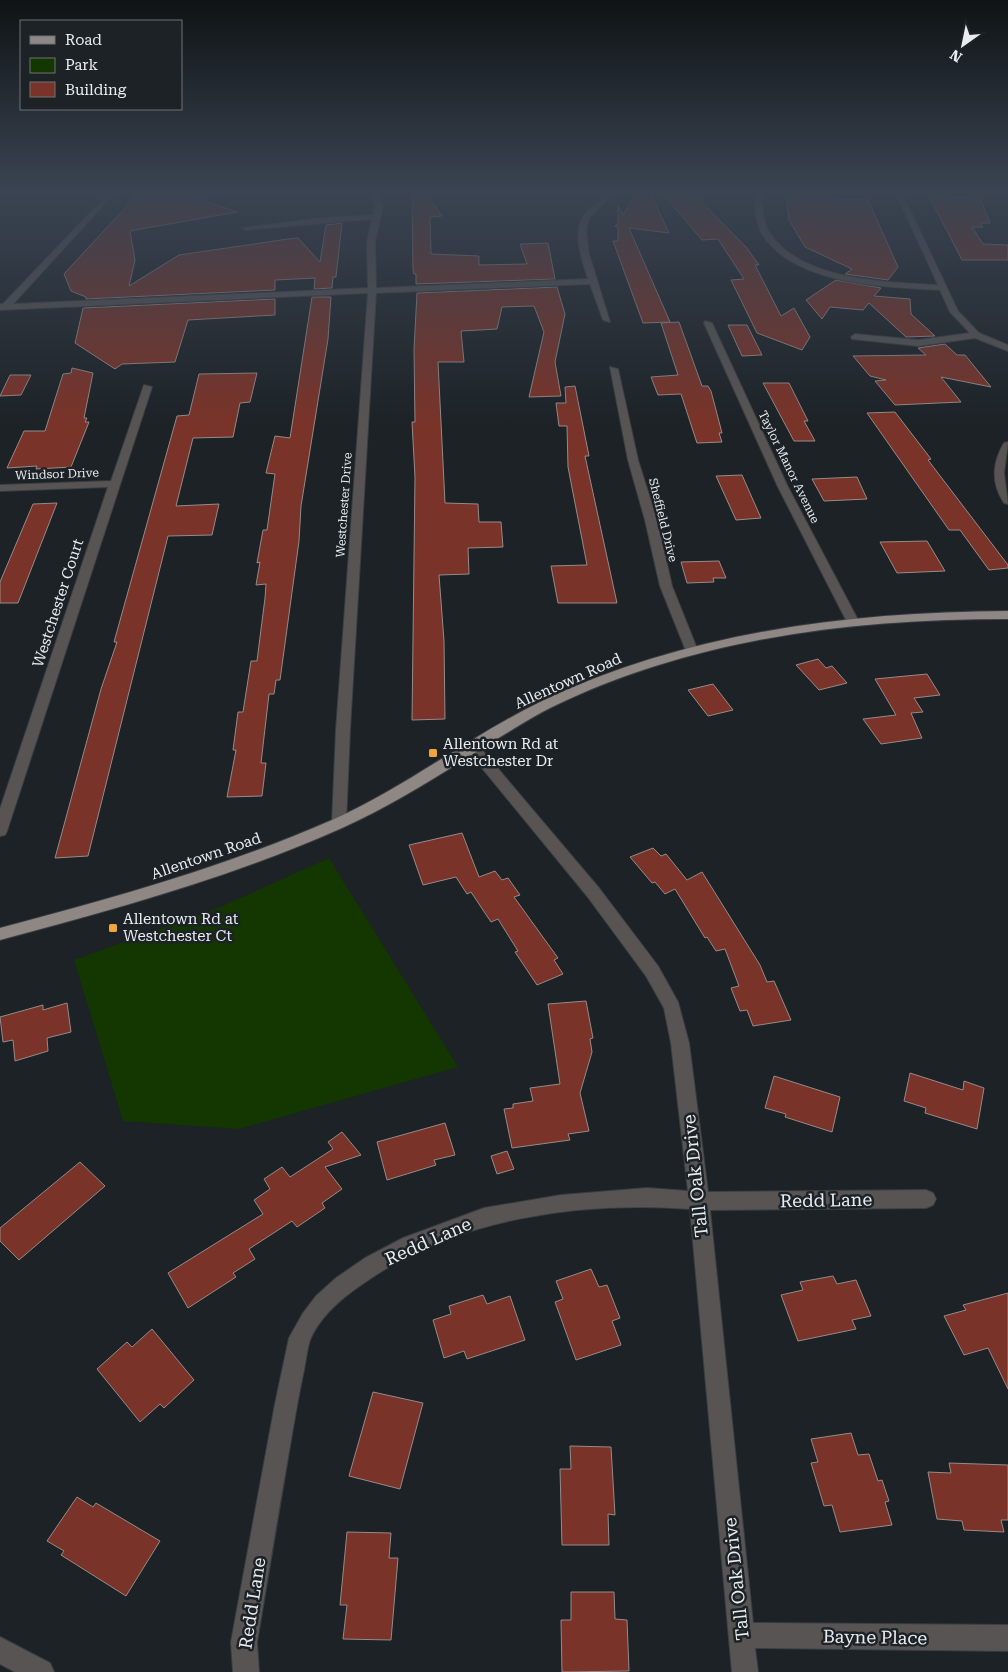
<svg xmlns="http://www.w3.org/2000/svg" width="1008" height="1672" viewBox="0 0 1008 1672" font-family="'Roboto Serif',serif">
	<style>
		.green { fill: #143600 }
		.building { fill: #7a3328; stroke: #958b8a }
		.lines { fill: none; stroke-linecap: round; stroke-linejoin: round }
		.street-casing { stroke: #393e42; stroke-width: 2 }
		.primary-casing { stroke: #393e42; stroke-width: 2 }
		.street { fill: #585453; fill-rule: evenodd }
		.primary { fill: #8e8784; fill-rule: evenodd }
		.poi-dot { fill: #efa73d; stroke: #1c2226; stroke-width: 2 }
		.labels { text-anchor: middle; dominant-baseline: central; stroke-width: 5; stroke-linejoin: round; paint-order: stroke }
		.far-street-label { font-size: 12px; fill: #e9ecf0; stroke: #1c2226 }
		.street-label { font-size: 15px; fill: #e9ecf0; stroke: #1c2226 }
		.poi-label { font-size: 15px; fill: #e9ecf0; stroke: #1c2226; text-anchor: start }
		.near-street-label { font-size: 18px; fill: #e9ecf0; stroke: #1c2226 }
	</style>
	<rect width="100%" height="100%" fill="#1c2226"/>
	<path class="green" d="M329,858L458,1067L239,1129L123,1121L74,960L218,908Z"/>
	<g class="building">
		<path d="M153,191H176L237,212L130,231L135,260L129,286L179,255L288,239L298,238L320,262L326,225L342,223L336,277H333L332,288L314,289L315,278L275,280V290L86,299V297L71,291L64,274L135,197Z"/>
		<path d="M412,191H429V197L442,216L430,217L431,254L479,256V265L527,264L520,244L548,243L555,279L416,284V274H414L413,270Z"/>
		<path d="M637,191L650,192L669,233L629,228L670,322L643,323L613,241H618V227L615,226L618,223V205L623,215Z"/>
		<path d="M668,191H691L746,247L759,265H755L781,316L794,308L810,337L802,350L757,333L731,280L744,279L718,239L702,240L662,193H669Z"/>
		<path d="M786,194L832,195L834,199L868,200L898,267L888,280L845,274L852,269L805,247L789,220Z"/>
		<path d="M929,196L980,198L990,223H980L983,227H972L983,244L1008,245V260H962Z"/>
		<path d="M836,280L881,288L874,296L910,299L911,314L935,336L906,337L869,303L863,310L830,307L822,319L806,300Z"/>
		<path d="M557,287L565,314L555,362L561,396L529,397L544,332L534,306L502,307L497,329L461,331L464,362H438L445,503L478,504L479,522H501L503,547L468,548L469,574L439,575L444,641L445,719L412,720L415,477L412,422H415L414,349L417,293Z"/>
		<path d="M312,297H331L328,339L301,506L299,541L280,680H276L274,694H269L261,763H266L262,796L227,797L236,750H233L238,712H243L251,661H257L265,598L266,584L256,585L260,562L257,563L263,530H267L275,474L266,473L275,436L290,438Z"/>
		<path d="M275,299V315L188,320L175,362L122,364L115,369L75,343L83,308Z"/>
		<path d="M679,322L702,386H708L711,391L722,433H719L722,442L697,443L681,394L658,395L651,377L678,375L661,323Z"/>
		<path d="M728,325H747L762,355L742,356Z"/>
		<path d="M945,344L957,355H965L991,387L941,377L961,402L895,405L875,381L886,380L870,376L853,356L926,355L918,348Z"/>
		<path d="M72,368L93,373L84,418H87L85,422H89L71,467L36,469L37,466L7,468L24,431H45L63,374L71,373Z"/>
		<path d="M257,373L250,402L240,403L233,437L193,438L176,506L219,504L212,535L168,536L88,856L55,858L101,689L117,642H114L177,416L189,415L199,374Z"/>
		<path d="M10,375H31L21,395L0,396Z"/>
		<path d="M763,383H789L808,421H804L815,441H794Z"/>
		<path d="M575,386L589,456H585L617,603H558L551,566L587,565L568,467L567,426H559L556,403H566L565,387Z"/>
		<path d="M895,412L931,459L928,460L1008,565V568L989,570L960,530H949L867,413Z"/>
		<path d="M742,475L761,518L736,520L716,476Z"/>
		<path d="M857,477L867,499L824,501L812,479Z"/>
		<path d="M57,503L18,603H0V582L33,504Z"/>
		<path d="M927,541L945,571L897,573L880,542Z"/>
		<path d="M719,561L726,578H713L714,582L687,583L681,562Z"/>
		<path d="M818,659L826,668L832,666L847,683L819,690L796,665Z"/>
		<path d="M927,674L940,695L914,698L923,712L911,713L922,738L881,744L863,719L896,715L875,679Z"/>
		<path d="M713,684L733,710L708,716L688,690Z"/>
		<path d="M462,833L479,877L495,871L502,880L508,878L520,895L514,897L558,958L554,960L563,974L537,985L515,952L518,951L498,919L491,922L471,892L467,894L456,877L423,885L409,845Z"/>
		<path d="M653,848L661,856L666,854L687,880L702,872L760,965L767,982L774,981L791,1020L753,1026L747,1010L740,1011L731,988L739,986L725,949L716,951L707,937L705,938L675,889L665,894L655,882L652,883L630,857Z"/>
		<path d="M586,1001L593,1038L590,1039L592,1052L580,1093L589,1131L568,1134L570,1140L512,1148L504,1109L513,1108V1104L533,1101L530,1088L560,1084L548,1004Z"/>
		<path d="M67,1003L71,1032L47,1038L48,1051L15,1061L13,1040L3,1042L0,1017L43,1005V1010Z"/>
		<path d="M910,1073L963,1090L964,1081L984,1088L977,1129L925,1113L926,1108L904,1101Z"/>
		<path d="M774,1076L840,1097L832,1132L785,1117L786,1114L765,1108Z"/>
		<path d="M445,1123L455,1155L434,1160L436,1165L387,1180L377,1142Z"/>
		<path d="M342,1132L361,1155L325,1167L342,1189L322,1203L325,1208L297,1227L292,1221L249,1249L255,1259L233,1273L236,1277L188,1308L168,1273L263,1214L254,1200L270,1189L264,1179L282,1167L290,1177L333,1149L328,1142Z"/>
		<path d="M507,1151L514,1169L497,1174L491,1156Z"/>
		<path d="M80,1162L105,1186L19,1260L0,1241V1228Z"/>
		<path d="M591,1269L599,1287L607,1285L620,1318L612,1321L621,1345L576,1360L555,1302L563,1299L556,1281Z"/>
		<path d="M833,1276L837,1284L856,1280L871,1316L852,1320L856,1329L798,1341L781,1295L803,1290L800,1282Z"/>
		<path d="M1008,1293V1389L988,1348L964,1355L944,1316L966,1310L963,1305Z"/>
		<path d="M483,1295L487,1304L510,1296L525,1340L467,1359L464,1351L444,1358L433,1320L451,1314L449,1306Z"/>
		<path d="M152,1329L194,1380L164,1408L160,1404L140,1422L97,1369L127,1342L132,1347Z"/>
		<path d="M373,1392L423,1403L400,1489L349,1476Z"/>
		<path d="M851,1433L858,1455L869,1454L878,1481L882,1480L889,1501L885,1502L892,1525L840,1532L832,1505L824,1506L811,1463L818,1462L811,1439Z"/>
		<path d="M570,1446L611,1447L615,1515L608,1514L609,1545H562L560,1469H571Z"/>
		<path d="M949,1463L1008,1465V1520H1001L1004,1532L964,1530L962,1521L937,1519L928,1472L951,1473Z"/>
		<path d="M77,1497L93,1507L96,1503L160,1541L126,1596L61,1555L64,1551L47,1541Z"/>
		<path d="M347,1532L391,1533L389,1558H398L391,1640L343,1639L347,1605H340Z"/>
		<path d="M571,1592H614L615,1619L627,1620L629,1671L562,1672L561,1620H571Z"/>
	</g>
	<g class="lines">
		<defs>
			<g id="street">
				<path d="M114,191H122L111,197L13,304L368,288L367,242L372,219L246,230L242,228L320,218L373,215L375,206L372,191H378L383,206L375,242L376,288L588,279C582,260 571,231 585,214C592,205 602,201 607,191H613L607,201L590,217L586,228L589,254L610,322L603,320L590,284L376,293L350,730L346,823L344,827H334L332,823L336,730L368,293L0,310V304H3L107,195Z"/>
				<path d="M755,191H761C763,204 762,221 769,232C801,281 885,282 938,285L895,191H901L958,311L979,333L1008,345V351L975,338L918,346L852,339L851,337L855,334L918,340L970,333L950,312L940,290C886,287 791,285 761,232C755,220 755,203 755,191Z"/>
				<path d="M705,321L712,323L788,487L858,620L856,623L852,624L846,620L778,487L704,323Z"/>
				<path d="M610,367L618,369L638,460L657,520L672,586L698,651L696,654H688L686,651L660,586L645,520L628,460Z"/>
				<path d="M144,385L152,387L7,831L5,835L0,836V809L108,487L0,491V485L111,481Z"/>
				<path d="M1008,442L1004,473L1008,504L1004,503C991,483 992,463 1004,443Z"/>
				<path d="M473,743L478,745L599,888L658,966L678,1002L689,1043L708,1192L926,1190L933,1193L936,1199L933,1205L926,1208L710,1210L753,1623L1008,1625V1651L755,1648L758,1672H732L690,1209C580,1201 456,1218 364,1283C343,1297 320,1316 310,1340C307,1349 306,1360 304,1370C299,1393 295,1417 291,1440C279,1508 268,1575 257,1642L259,1672H233L231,1642L275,1404L289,1338L303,1313L316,1296L336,1278L365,1258L403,1238L484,1208L561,1195L647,1188L688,1191L671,1043L664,1008L646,976L587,896L468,751L466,748L468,745Z"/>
				<path d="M0,1637L50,1663L54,1672H15L0,1664Z"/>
			</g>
			<path id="primary" d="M1008,611V619C851,619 695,638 552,707C530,718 509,732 487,745C440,775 393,805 342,828C232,877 116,909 0,940V928C113,898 225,867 332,820C406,787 470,736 542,701C688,632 848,612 1008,611Z"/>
		</defs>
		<use href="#street" class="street-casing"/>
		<use href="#primary" class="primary-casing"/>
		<use href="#street" class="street"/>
		<use href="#primary" class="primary"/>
	</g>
	<linearGradient id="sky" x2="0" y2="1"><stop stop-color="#0f1315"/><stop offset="0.45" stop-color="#3a4452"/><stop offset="1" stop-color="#3a4452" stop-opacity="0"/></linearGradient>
	<rect width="1008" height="425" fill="url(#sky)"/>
	<g class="poi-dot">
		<rect x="428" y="748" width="10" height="10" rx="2.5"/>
		<rect x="108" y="923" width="10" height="10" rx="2.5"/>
	</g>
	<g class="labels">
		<g class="far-street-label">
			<text transform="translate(789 467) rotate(64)">Taylor Manor Avenue</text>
			<text transform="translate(57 474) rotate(-2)">Windsor Drive</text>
			<text transform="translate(344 505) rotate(-86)">Westchester Drive</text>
			<text transform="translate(663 520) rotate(76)">Sheffield Drive</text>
		</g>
		<g class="street-label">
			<text transform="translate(58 603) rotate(-72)">Westchester Court</text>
			<text transform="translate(568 681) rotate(-24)">Allentown Road</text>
			<text transform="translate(206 856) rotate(-19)">Allentown Road</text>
		</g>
		<g class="poi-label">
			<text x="443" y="744">Allentown Rd at<tspan x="443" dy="17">Westchester Dr</tspan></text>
			<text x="123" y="919">Allentown Rd at<tspan x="123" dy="17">Westchester Ct</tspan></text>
		</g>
		<g class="near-street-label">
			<text transform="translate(695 1176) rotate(-96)">Tall Oak Drive</text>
			<text transform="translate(826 1200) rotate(-1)">Redd Lane</text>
			<text transform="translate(428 1241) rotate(-24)">Redd Lane</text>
			<text transform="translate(736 1579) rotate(-96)">Tall Oak Drive</text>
			<text transform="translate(252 1603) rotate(-81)">Redd Lane</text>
			<text transform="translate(875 1637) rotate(1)">Bayne Place</text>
		</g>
	</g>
	<rect x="20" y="20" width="162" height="90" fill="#1c2226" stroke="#6e7377"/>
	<rect x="30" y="36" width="25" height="8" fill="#8e8784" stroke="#6e7377"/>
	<text x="65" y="45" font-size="15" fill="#e9ecf0">Road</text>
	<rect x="30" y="58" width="25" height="15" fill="#143600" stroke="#6e7377"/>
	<text x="65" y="70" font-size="15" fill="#e9ecf0">Park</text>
	<rect x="30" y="82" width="25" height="15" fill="#7a3328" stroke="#6e7377"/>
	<text x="65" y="95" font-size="15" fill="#e9ecf0">Building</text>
	<g transform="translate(963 45) rotate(213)" stroke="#1c2226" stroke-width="4" paint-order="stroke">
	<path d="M0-4L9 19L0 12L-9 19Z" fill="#e9ecf0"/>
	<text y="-8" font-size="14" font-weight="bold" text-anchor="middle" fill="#e9ecf0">N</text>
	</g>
</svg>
